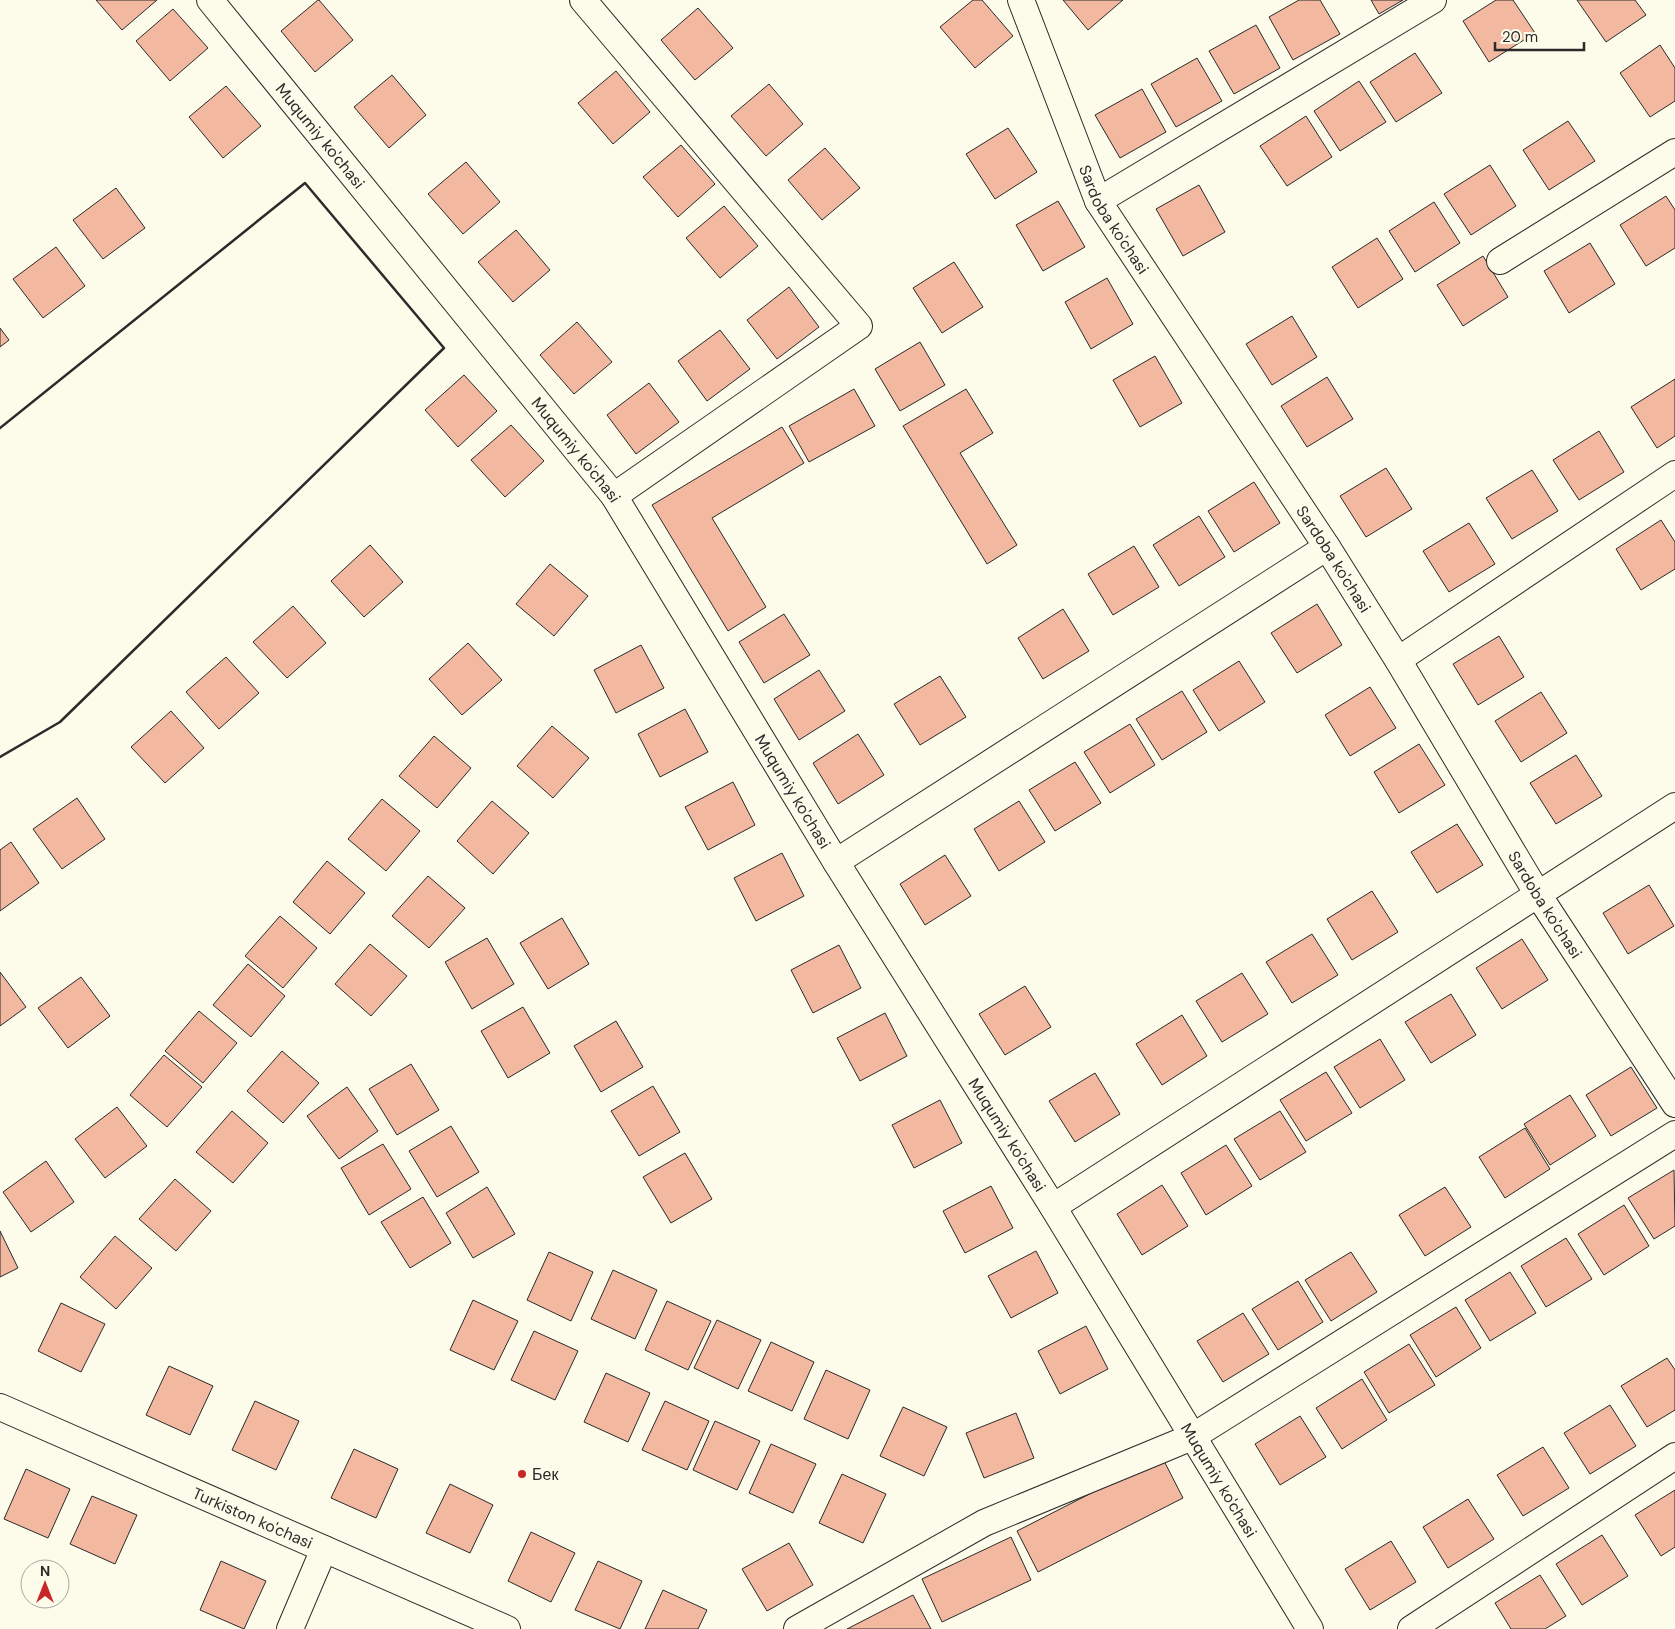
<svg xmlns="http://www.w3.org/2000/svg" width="1675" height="1629" viewBox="0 0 1675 1629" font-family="'DM Sans',sans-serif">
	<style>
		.building { fill: #f2b8a0; stroke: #2b2b2b }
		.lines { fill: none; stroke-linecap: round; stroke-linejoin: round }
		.street-casing { stroke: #2b2b2b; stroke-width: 28 }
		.street { stroke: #fdfbea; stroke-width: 26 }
		.wall { stroke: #2b2b2b; stroke-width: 2.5 }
		.poi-dot { fill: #c62828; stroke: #fdfbea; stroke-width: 2 }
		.labels { text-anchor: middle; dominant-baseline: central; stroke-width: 4; stroke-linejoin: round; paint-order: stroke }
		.street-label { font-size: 16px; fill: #2b2b2b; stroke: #fdfbea }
		.poi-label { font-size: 16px; fill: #2b2b2b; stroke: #fdfbea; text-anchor: start }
	</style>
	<rect width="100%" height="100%" fill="#fdfbea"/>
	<g class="building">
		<path d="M96,0H157L122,30Z"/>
		<path d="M318,0H319L353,40L315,72L281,31Z"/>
		<path d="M973,0H982L1013,36L975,68L940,27Z"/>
		<path d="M1063,0H1123L1088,30Z"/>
		<path d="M1299,0H1320L1340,34L1293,60L1269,17Z"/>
		<path d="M1371,0H1403L1379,14Z"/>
		<path d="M1496,0H1513L1535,33L1489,62L1463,21Z"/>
		<path d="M1577,0H1635L1646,15L1606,42Z"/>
		<path d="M698,8L733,48L695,80L661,40Z"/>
		<path d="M173,9L208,48L170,81L136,41Z"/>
		<path d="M1256,25L1280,68L1234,94L1209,51Z"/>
		<path d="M1660,45L1675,68V101L1650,117L1620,73Z"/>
		<path d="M1415,53L1442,93L1396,122L1370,82Z"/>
		<path d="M1197,58L1222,101L1176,127L1151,84Z"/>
		<path d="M616,71L650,112L613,144L578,103Z"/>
		<path d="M392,75L426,115L389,148L354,107Z"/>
		<path d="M1359,81L1386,122L1340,151L1314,111Z"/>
		<path d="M769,84L803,124L766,156L731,116Z"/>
		<path d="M226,86L261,126L223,158L189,117Z"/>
		<path d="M1142,89L1166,132L1120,158L1095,115Z"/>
		<path d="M1306,116L1332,157L1287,186L1260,146Z"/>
		<path d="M1568,121L1595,161L1549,190L1523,150Z"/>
		<path d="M1008,128L1037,172L995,199L966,154Z"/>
		<path d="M681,145L715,184L678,217L643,177Z"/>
		<path d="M825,148L860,188L822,220L788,180Z"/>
		<path d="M466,162L500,202L463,234L428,194Z"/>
		<path d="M1490,165L1516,206L1471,235L1444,194Z"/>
		<path d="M1199,185L1225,232L1183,256L1156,209Z"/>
		<path d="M116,188L145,228L103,259L73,220Z"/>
		<path d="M1666,196L1675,210V248L1646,266L1620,225Z"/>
		<path d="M1058,201L1085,247L1043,271L1016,225Z"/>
		<path d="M1434,202L1460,243L1415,272L1389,231Z"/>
		<path d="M724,206L758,246L720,278L686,238Z"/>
		<path d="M516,230L550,270L513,302L478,262Z"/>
		<path d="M1377,238L1403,279L1358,308L1332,267Z"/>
		<path d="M1590,243L1615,284L1569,313L1544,271Z"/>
		<path d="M56,247L85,286L43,318L13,279Z"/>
		<path d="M1483,256L1508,297L1463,326L1437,285Z"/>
		<path d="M954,262L983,307L942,333L913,288Z"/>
		<path d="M1107,278L1133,324L1091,349L1065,302Z"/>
		<path d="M789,287L819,327L777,359L747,320Z"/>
		<path d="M1292,316L1317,357L1272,385L1246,344Z"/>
		<path d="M577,322L612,362L574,394L540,355Z"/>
		<path d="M0,328L9,340L0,347Z"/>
		<path d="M720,330L750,369L707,401L678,361Z"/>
		<path d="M920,342L945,385L900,411L875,369Z"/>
		<path d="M1155,356L1182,403L1140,427L1113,380Z"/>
		<path d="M464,375L497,411L458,447L425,410Z"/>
		<path d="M1327,377L1353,419L1307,447L1281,406Z"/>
		<path d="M1675,379V436L1657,448L1631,407Z"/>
		<path d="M649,383L679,422L636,454L607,415Z"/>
		<path d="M854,389L875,426L809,462L789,426Z"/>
		<path d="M966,389L993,433L960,453L1017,545L987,564L903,426Z"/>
		<path d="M511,425L544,461L505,497L471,460Z"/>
		<path d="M782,427L804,463L712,518L766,607L728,631L652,505Z"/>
		<path d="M1599,431L1624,472L1579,500L1553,460Z"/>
		<path d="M1386,468L1412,509L1366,537L1340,496Z"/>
		<path d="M1532,470L1558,511L1512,539L1486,498Z"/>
		<path d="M1254,482L1280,523L1234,552L1208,511Z"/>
		<path d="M1199,516L1225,557L1179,586L1153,545Z"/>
		<path d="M1661,520L1675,542V569L1641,590L1616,549Z"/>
		<path d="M1469,523L1495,564L1449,592L1423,551Z"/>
		<path d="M370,545L403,582L364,617L331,581Z"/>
		<path d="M1134,546L1159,587L1113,615L1088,574Z"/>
		<path d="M550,564L588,596L554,636L516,604Z"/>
		<path d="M1317,604L1342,645L1297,673L1271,633Z"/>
		<path d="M293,606L326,643L287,678L253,642Z"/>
		<path d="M1063,609L1089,651L1043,679L1018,638Z"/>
		<path d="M784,614L810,655L764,683L739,642Z"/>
		<path d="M1499,636L1524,677L1478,705L1453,664Z"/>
		<path d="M468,643L502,680L462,715L429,679Z"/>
		<path d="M641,645L664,688L616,713L594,670Z"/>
		<path d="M226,657L259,693L219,729L186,692Z"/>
		<path d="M1239,661L1265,702L1219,731L1193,690Z"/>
		<path d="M819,670L845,711L799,740L774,699Z"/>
		<path d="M940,676L966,717L920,745L894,704Z"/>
		<path d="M1370,687L1396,728L1350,756L1325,715Z"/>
		<path d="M1182,691L1207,732L1162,760L1136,719Z"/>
		<path d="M1541,692L1567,733L1521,762L1495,721Z"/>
		<path d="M685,709L708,752L660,777L638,734Z"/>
		<path d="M171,711L204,748L165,783L131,747Z"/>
		<path d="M1130,724L1155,765L1110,793L1084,752Z"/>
		<path d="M552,726L589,758L553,798L517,766Z"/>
		<path d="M858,734L884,775L838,804L813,763Z"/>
		<path d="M434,736L471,768L437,808L399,776Z"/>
		<path d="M1419,744L1445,785L1399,813L1374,772Z"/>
		<path d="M1576,755L1602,796L1556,824L1530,783Z"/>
		<path d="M1075,762L1101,803L1055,831L1029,790Z"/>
		<path d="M733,782L755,825L708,850L685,807Z"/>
		<path d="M77,798L105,839L62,869L33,829Z"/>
		<path d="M382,799L420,831L386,871L348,839Z"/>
		<path d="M492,801L529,833L493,874L457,841Z"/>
		<path d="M1019,801L1045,842L999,871L974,829Z"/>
		<path d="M1457,824L1483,865L1437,893L1411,852Z"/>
		<path d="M11,842L39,883L0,911V850Z"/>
		<path d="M782,853L804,896L756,921L734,878Z"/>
		<path d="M945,855L971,896L925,925L900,884Z"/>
		<path d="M327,861L365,893L330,934L293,902Z"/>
		<path d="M428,876L465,908L429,948L392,916Z"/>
		<path d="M1649,885L1674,926L1628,954L1603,913Z"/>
		<path d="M1372,891L1398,932L1352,960L1327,919Z"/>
		<path d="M280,916L317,948L283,988L245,956Z"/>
		<path d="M562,918L589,964L548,989L520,943Z"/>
		<path d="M1312,934L1338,975L1292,1003L1266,962Z"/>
		<path d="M487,938L514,984L472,1009L445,962Z"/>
		<path d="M1522,939L1548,980L1502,1009L1476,968Z"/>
		<path d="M370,944L407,976L371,1016L335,984Z"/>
		<path d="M839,945L861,988L813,1013L791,970Z"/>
		<path d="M248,964L285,996L251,1037L213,1005Z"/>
		<path d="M0,972L26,1007L0,1026Z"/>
		<path d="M1242,973L1268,1014L1222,1042L1196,1001Z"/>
		<path d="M81,977L110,1016L68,1048L38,1008Z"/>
		<path d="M1025,986L1051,1027L1005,1055L979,1014Z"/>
		<path d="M1451,994L1476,1035L1431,1063L1405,1022Z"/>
		<path d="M523,1007L550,1053L508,1078L481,1031Z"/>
		<path d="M199,1011L237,1043L203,1083L165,1051Z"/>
		<path d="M885,1013L907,1056L860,1081L837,1038Z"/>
		<path d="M1182,1015L1207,1056L1162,1085L1136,1044Z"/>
		<path d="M616,1021L643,1067L601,1092L574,1046Z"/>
		<path d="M1380,1039L1405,1080L1360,1108L1334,1067Z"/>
		<path d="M282,1051L319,1083L283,1123L247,1091Z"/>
		<path d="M164,1055L202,1087L167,1127L130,1095Z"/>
		<path d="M411,1064L439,1110L397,1135L369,1089Z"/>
		<path d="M1631,1067L1657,1108L1611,1136L1586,1095Z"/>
		<path d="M1326,1072L1352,1113L1306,1141L1280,1100Z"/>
		<path d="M1095,1073L1120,1114L1075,1142L1049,1101Z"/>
		<path d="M653,1086L680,1132L639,1156L611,1111Z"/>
		<path d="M347,1087L378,1131L339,1159L307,1116Z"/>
		<path d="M1570,1095L1596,1136L1550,1165L1524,1124Z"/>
		<path d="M940,1100L962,1143L914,1168L892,1125Z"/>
		<path d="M117,1107L147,1146L105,1178L75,1139Z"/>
		<path d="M232,1111L268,1143L233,1183L196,1152Z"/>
		<path d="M1280,1111L1306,1152L1260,1180L1234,1139Z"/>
		<path d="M451,1126L479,1172L437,1197L409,1151Z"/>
		<path d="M1525,1128L1550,1169L1505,1198L1479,1157Z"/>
		<path d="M383,1144L411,1189L369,1215L341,1168Z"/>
		<path d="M1226,1145L1252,1186L1206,1215L1181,1173Z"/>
		<path d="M685,1153L712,1199L671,1223L643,1177Z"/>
		<path d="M46,1161L74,1202L31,1232L3,1192Z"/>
		<path d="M1674,1170L1675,1226L1654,1239L1628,1198Z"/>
		<path d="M175,1179L211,1211L176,1251L139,1219Z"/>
		<path d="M1162,1185L1188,1226L1142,1255L1117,1214Z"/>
		<path d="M991,1186L1013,1228L965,1253L943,1211Z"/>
		<path d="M487,1187L515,1234L473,1258L446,1213Z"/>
		<path d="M1445,1187L1471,1227L1425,1256L1399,1215Z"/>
		<path d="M423,1197L451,1243L410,1268L381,1222Z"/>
		<path d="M1624,1205L1649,1246L1604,1275L1578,1234Z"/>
		<path d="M0,1231L18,1268L0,1277Z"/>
		<path d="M115,1236L152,1268L116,1309L80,1277Z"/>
		<path d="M1566,1238L1592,1279L1546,1307L1521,1266Z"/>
		<path d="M1036,1251L1058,1293L1011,1318L988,1276Z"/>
		<path d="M549,1252L593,1272L571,1321L527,1300Z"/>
		<path d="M1351,1252L1377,1292L1331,1321L1305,1280Z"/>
		<path d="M613,1270L657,1290L635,1339L591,1319Z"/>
		<path d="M1510,1272L1536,1313L1490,1341L1465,1300Z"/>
		<path d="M1298,1281L1323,1322L1278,1350L1252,1309Z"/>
		<path d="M473,1300L518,1321L494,1370L450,1350Z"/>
		<path d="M667,1301L711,1321L688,1370L645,1350Z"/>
		<path d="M61,1303L105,1324L81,1372L38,1351Z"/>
		<path d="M1456,1307L1481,1348L1436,1377L1410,1335Z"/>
		<path d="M1243,1313L1269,1354L1223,1382L1197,1341Z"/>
		<path d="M717,1320L761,1340L738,1389L694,1368Z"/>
		<path d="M1086,1326L1108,1369L1060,1394L1038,1351Z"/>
		<path d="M534,1331L578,1351L555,1400L511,1380Z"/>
		<path d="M771,1342L814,1362L792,1411L748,1391Z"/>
		<path d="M1409,1344L1435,1385L1389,1413L1364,1372Z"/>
		<path d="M1667,1358L1675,1370V1410L1647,1427L1621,1386Z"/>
		<path d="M169,1366L213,1386L190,1435L146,1415Z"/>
		<path d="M826,1370L870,1390L848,1439L804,1419Z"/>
		<path d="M606,1373L650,1393L628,1442L584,1422Z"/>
		<path d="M1362,1379L1387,1420L1342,1449L1316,1408Z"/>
		<path d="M255,1401L299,1421L276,1470L232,1450Z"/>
		<path d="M665,1401L709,1421L687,1470L642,1450Z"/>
		<path d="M1610,1405L1636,1446L1590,1474L1564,1433Z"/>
		<path d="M903,1407L947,1427L924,1476L880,1456Z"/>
		<path d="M1016,1413L1034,1458L984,1478L966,1433Z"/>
		<path d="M1300,1416L1326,1457L1280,1485L1255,1444Z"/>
		<path d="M715,1421L760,1441L737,1490L693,1470Z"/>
		<path d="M771,1444L816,1464L793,1513L749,1493Z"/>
		<path d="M1543,1447L1569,1488L1523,1516L1497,1475Z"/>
		<path d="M354,1449L398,1469L376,1518L331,1498Z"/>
		<path d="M1162,1457L1183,1498L1038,1572L1017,1531Z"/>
		<path d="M26,1469L70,1489L48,1538L4,1519Z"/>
		<path d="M842,1474L886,1494L863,1543L819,1523Z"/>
		<path d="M450,1484L493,1505L470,1553L426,1533Z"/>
		<path d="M1675,1490V1547L1661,1556L1635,1515Z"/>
		<path d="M92,1496L137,1515L115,1564L70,1544Z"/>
		<path d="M1468,1499L1494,1539L1448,1568L1423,1527Z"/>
		<path d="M531,1532L575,1553L551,1602L508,1581Z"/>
		<path d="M1602,1535L1628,1576L1582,1605L1556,1564Z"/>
		<path d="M1011,1537L1031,1580L942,1622L922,1579Z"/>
		<path d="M1391,1541L1416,1582L1370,1610L1345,1569Z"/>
		<path d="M789,1543L813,1585L767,1611L742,1569Z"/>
		<path d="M221,1561L266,1581L244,1629L200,1610Z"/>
		<path d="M598,1561L642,1581L620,1629L575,1610Z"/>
		<path d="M1540,1575L1566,1616L1545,1629H1511L1495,1603Z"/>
		<path d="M663,1590L707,1610L698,1629H645Z"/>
		<path d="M913,1595L931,1629H847Z"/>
	</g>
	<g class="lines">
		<defs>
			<g id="street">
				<path id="s1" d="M210,0L614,496L836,862L1053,1207L1310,1629"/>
				<path d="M583,0L859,326L614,496"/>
				<path id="s2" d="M1021,0L1098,201L1327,547L1398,660L1537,893L1675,1104"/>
				<path d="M1098,201L1433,0"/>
				<path d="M1500,261L1675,152"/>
				<path d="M1398,660L1675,474"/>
				<path d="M836,862L1327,547"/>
				<path d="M1053,1207L1675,806"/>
				<path id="s3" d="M0,1407L507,1629"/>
				<path d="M290,1629L324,1549"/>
				<path d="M797,1629L984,1523L1192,1437L1675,1134"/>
				<path d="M1411,1629L1675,1456"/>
			</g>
		</defs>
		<use href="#street" class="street-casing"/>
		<use href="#street" class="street"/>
		<path class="wall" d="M0,428L305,183L444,348L60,722L0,757"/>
	</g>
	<circle class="poi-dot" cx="522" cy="1474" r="5"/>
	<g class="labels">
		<g class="street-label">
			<text stroke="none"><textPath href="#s1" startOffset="175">Muqumiy ko'chasi</textPath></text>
			<text stroke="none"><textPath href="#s2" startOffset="239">Sardoba ko'chasi</textPath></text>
			<text stroke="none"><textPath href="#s1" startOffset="580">Muqumiy ko'chasi</textPath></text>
			<text stroke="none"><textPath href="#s2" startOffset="644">Sardoba ko'chasi</textPath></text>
			<text stroke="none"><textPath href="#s1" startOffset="985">Muqumiy ko'chasi</textPath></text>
			<text stroke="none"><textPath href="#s2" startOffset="1049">Sardoba ko'chasi</textPath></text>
			<text stroke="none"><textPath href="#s1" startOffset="1390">Muqumiy ko'chasi</textPath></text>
			<text stroke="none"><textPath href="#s1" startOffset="1795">Muqumiy ko'chasi</textPath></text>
			<text stroke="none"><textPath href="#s3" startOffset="276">Turkiston ko'chasi</textPath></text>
		</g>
		<g class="poi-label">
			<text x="532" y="1474">Бек</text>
		</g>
	</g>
	<g transform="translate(45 1584)"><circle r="24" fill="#fdfbea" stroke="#a9a89e"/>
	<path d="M0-4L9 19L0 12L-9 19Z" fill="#c62828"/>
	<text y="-8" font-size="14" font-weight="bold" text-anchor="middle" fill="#2b2b2b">N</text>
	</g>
	<path d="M1495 42v8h89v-8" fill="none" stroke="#2b2b2b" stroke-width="2.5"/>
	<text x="1502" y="42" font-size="15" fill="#2b2b2b" stroke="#fdfbea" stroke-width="4" paint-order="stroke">20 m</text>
</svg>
